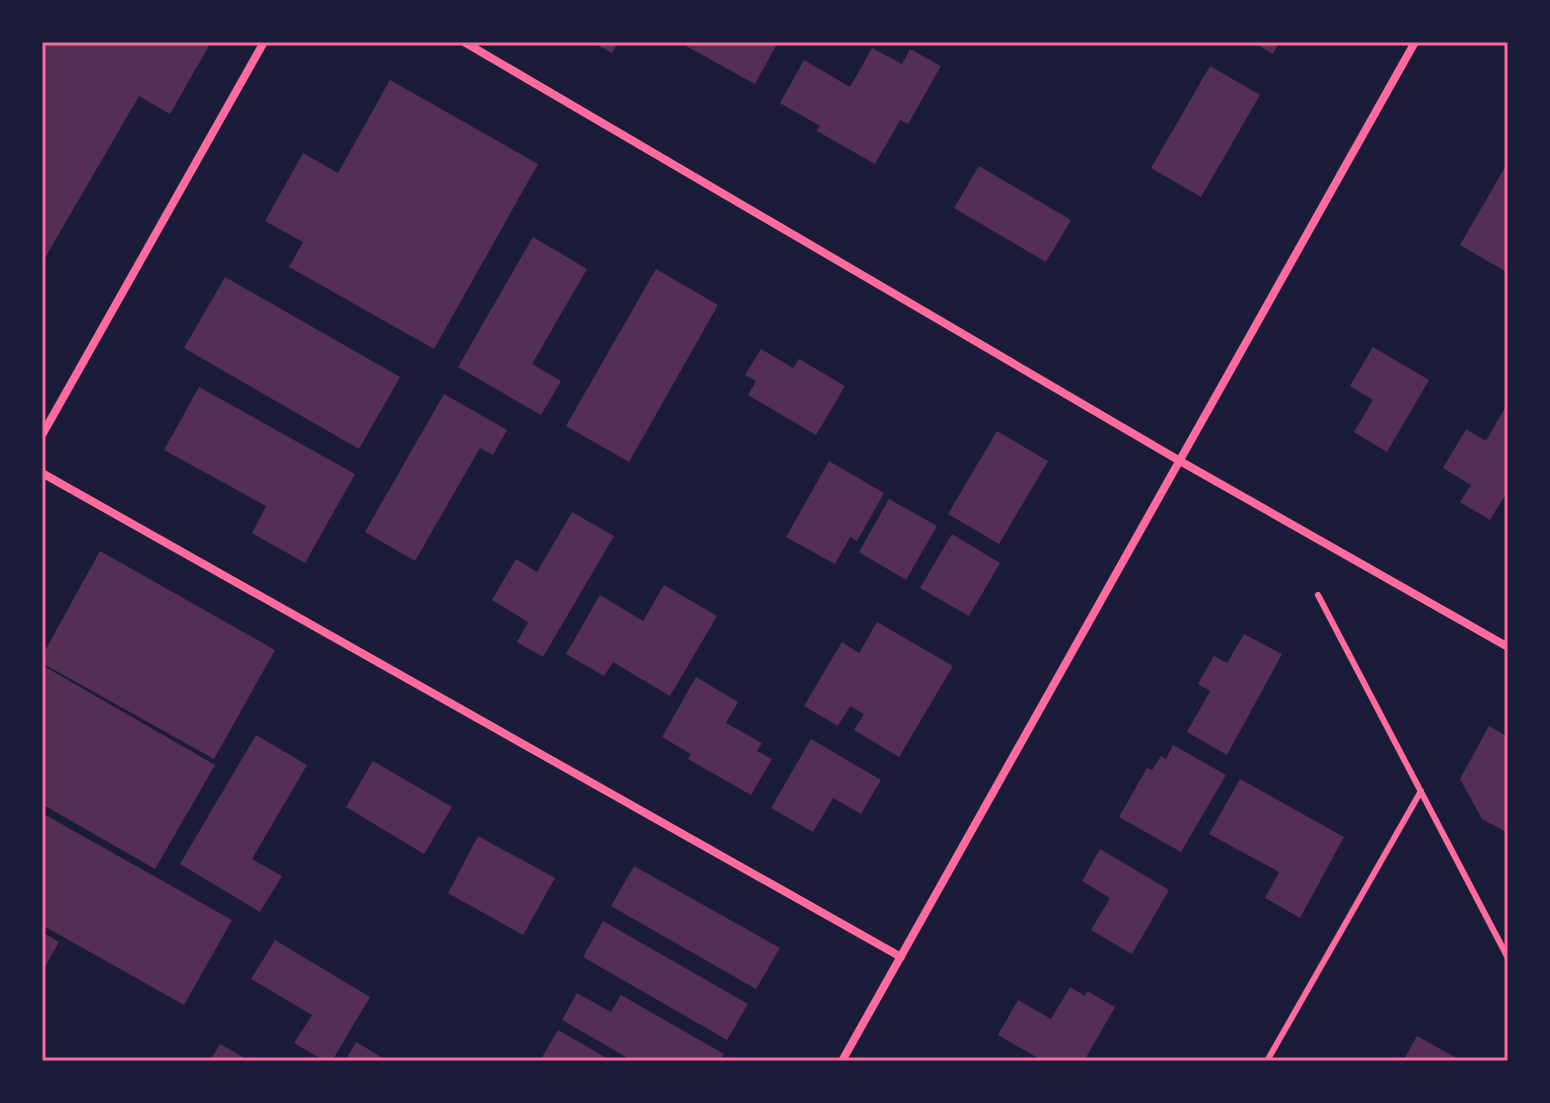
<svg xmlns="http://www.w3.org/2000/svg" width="1550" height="1103" viewBox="0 0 1550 1103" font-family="Poppins,sans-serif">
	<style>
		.building { fill: #542f53 }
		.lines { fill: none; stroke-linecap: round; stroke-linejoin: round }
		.service { stroke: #ff6b9d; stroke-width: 6 }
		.minor { stroke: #ff6b9d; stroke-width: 8 }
		.neatline { fill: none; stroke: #ff6b9d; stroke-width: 3 }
	</style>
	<rect width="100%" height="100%" fill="#1b1b3a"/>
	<g class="building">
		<path d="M42,42H211L170,114L139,96L42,263Z"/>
		<path d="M592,42H618L612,53Z"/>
		<path d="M688,42H778L755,84L686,46Z"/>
		<path d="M1253,42H1279L1273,54Z"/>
		<path d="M872,48L902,64L910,49L941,66L908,124L900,120L875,164L817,131L820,126L780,103L804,60L850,87Z"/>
		<path d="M1210,66L1260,95L1201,197L1151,168Z"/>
		<path d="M390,80L538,164L434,349L289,267L303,242L265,221L303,153L338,173Z"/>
		<path d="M1508,162V273L1460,245Z"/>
		<path d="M979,166L1071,220L1046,262L954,208Z"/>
		<path d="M533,237L587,269L532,364L561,381L541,415L458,367Z"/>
		<path d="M656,269L718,305L629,462L566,426Z"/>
		<path d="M225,277L400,377L359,449L184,348Z"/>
		<path d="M1373,347L1429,380L1387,452L1354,432L1373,400L1350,386Z"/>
		<path d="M761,349L793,368L799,359L845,386L816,435L748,395L756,381L745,375Z"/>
		<path d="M199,387L355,474L305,563L252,533L266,506L164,450Z"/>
		<path d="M444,394L507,430L493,455L480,448L415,561L365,532Z"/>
		<path d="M1505,408L1508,410V490L1490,520L1460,502L1471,485L1443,468L1466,429L1486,441Z"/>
		<path d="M997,431L1048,461L999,544L948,514Z"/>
		<path d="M829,461L884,493L857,541L850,537L835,564L786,537Z"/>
		<path d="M889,499L937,526L906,580L859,552Z"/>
		<path d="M572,512L614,536L543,657L517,642L528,622L492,600L516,559L537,572Z"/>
		<path d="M952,534L1000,563L969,616L920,588Z"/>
		<path d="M100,551L275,650L214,759L42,663V656Z"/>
		<path d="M664,585L717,616L670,696L613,662L604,676L566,654L600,595L643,621Z"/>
		<path d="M877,622L953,666L899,757L854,730L864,714L850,706L838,726L804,706L842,642L859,653Z"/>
		<path d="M1244,634L1282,654L1227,755L1187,732L1210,691L1198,684L1214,656L1227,663Z"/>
		<path d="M42,665L215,765L155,869L42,804Z"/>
		<path d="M696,677L738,702L726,723L762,743L757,751L772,759L751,795L688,759L691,754L662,737Z"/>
		<path d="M1489,726L1508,737V833L1482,819L1460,779Z"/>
		<path d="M256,735L307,765L252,859L282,876L260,912L180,864Z"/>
		<path d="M811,739L881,780L861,814L833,798L813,832L771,808Z"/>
		<path d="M1173,745L1226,775L1181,852L1119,817L1147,768L1152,770L1161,756L1166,759Z"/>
		<path d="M373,761L452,807L424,854L346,807Z"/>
		<path d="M1240,779L1344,837L1300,918L1265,898L1279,872L1209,834Z"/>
		<path d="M42,813L232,920L184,1005L42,925Z"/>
		<path d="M478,836L555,878L523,935L448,893Z"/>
		<path d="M1100,849L1169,890L1132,954L1091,930L1110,898L1082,881Z"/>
		<path d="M634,866L780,948L756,989L611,906Z"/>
		<path d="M603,921L748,1004L727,1040L583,957Z"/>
		<path d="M42,932L59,942L42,972Z"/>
		<path d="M275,940L370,997L332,1061H325L294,1043L312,1015L251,979Z"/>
		<path d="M1070,987L1085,996L1087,991L1115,1007L1084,1061H1043L998,1035L1018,1000L1051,1019Z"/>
		<path d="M577,993L611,1012L621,995L724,1054L719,1061H633L562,1020Z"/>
		<path d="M558,1030L612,1061H545L541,1059Z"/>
		<path d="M1417,1036L1462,1061H1403Z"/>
		<path d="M356,1042L388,1061H345Z"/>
		<path d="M220,1044L250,1061H210Z"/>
	</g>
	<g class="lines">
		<g class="service">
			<path d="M1318,595L1508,958"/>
			<path d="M1267,1061L1421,791"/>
		</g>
		<g class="minor">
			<path d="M464,42L1180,461L1508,647"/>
			<path d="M42,435L264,42"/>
			<path d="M42,473L901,957"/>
			<path d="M842,1061L1415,42"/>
		</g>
	</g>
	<rect width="1550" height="1103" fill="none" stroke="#1b1b3a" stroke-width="88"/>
	<rect x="44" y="44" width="1462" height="1015" class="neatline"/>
</svg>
